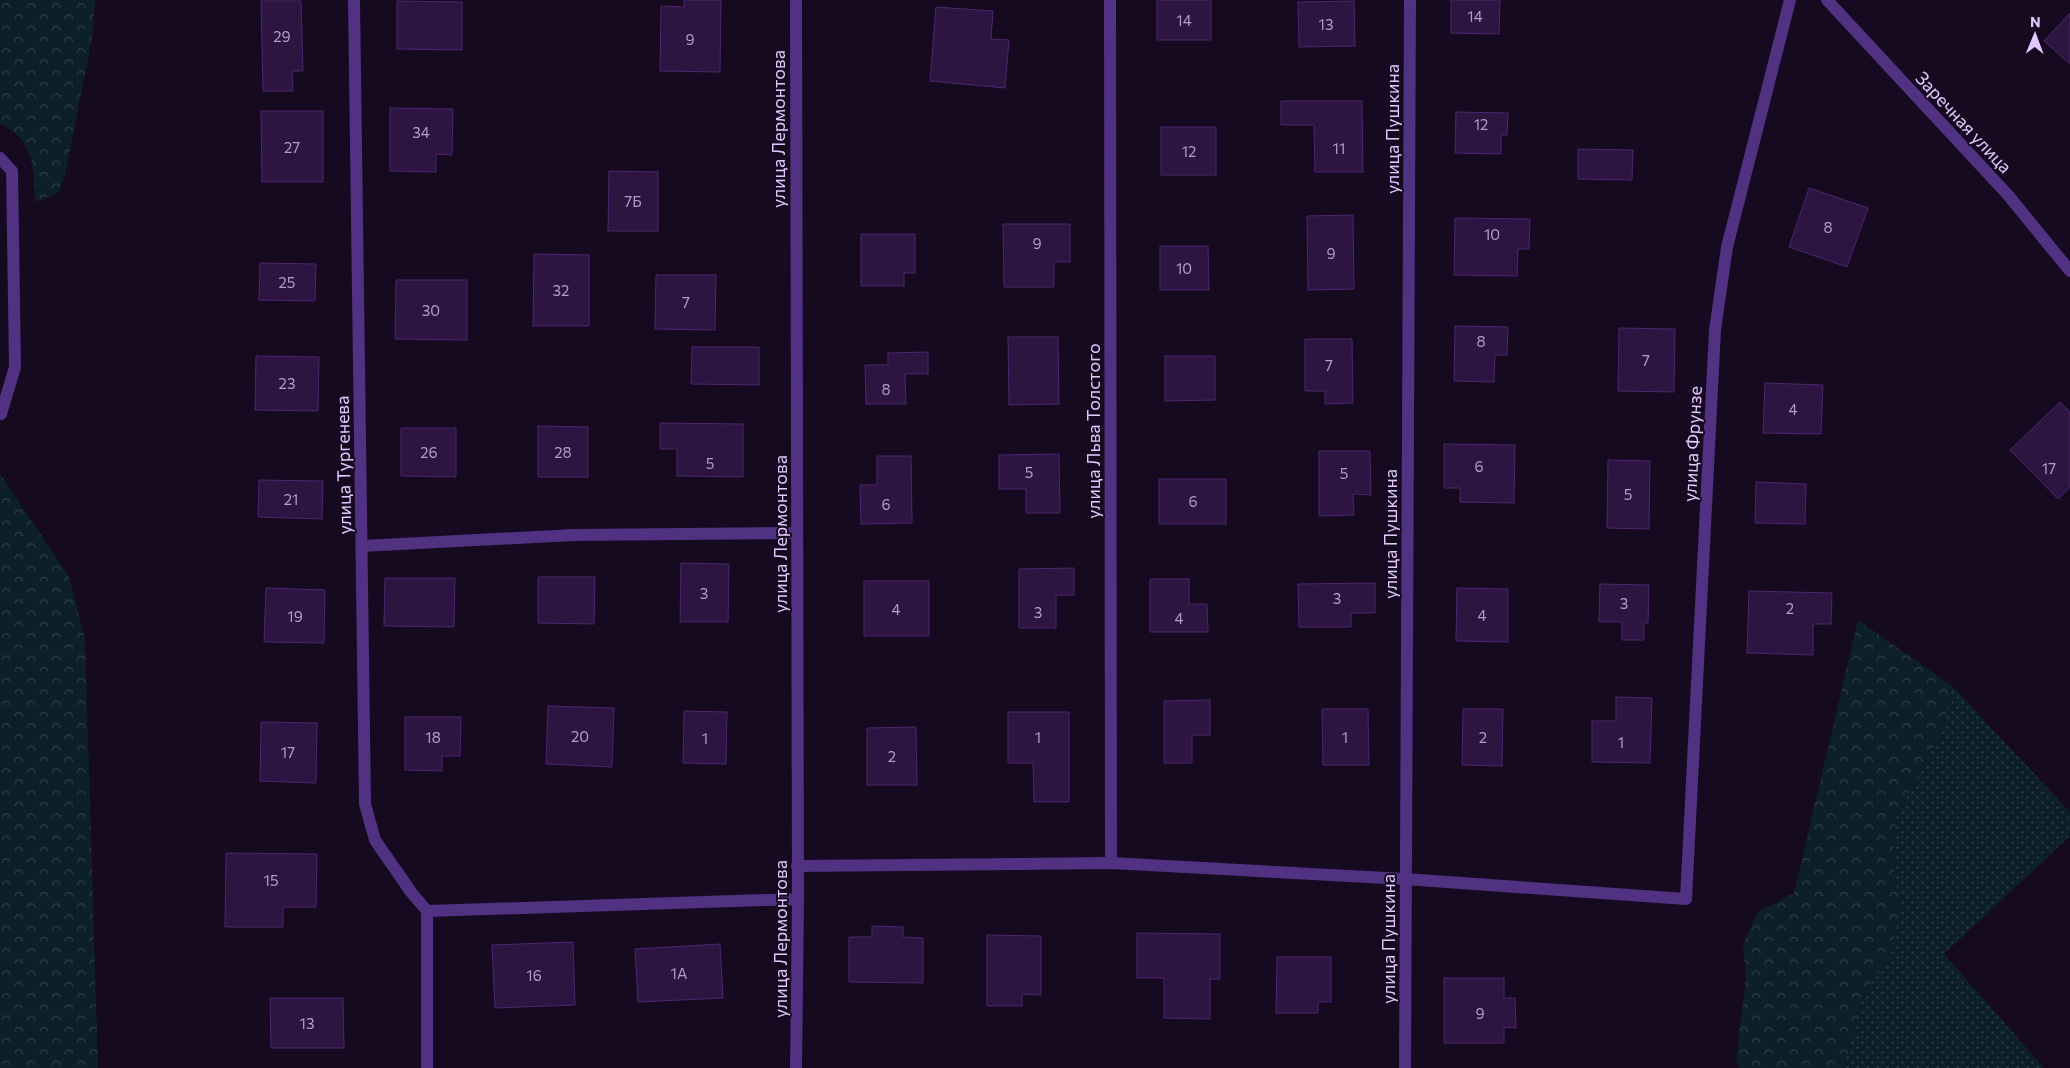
<svg xmlns="http://www.w3.org/2000/svg" width="2070" height="1068" viewBox="0 0 2070 1068" font-family="Commissioner,sans-serif">
	<style>
		.grass { fill: url(#grass-dots) }
		.forest { fill: url(#forest-crowns) }
		.building { fill: #2d1541; stroke: #4e256f }
		.lines { fill: none; stroke-linecap: round; stroke-linejoin: round }
		.lane { stroke: #503182; stroke-width: 12 }
		.street { stroke: #503182; stroke-width: 12 }
		.labels { text-anchor: middle; dominant-baseline: central; stroke-width: 4; stroke-linejoin: round; paint-order: stroke }
		.number-label { font-size: 15px; fill: #b59bd0 }
		.street-label { font-size: 18px; fill: #e2c8ff; stroke: #150a1f }
	</style>
	<defs>
		<pattern id="grass-dots" width="8" height="8" patternUnits="userSpaceOnUse" patternTransform="scale(1.25)"><rect width="8" height="8" fill="#0d2029"/><path d="M2 2h.1M6 6h.1" fill="none" stroke="#303f49" stroke-width="1.8" stroke-linecap="round"/></pattern>
		<pattern id="forest-crowns" width="20" height="18" patternUnits="userSpaceOnUse" patternTransform="scale(1.25)"><rect width="20" height="18" fill="#0d2029"/><path d="M2 6a3 3 0 1 1 6 0M12 15a3 3 0 1 1 6 0" fill="none" stroke="#303f49"/></pattern>
	</defs>
	<rect width="100%" height="100%" fill="#150a1f"/>
	<path class="grass" d="M1952,686L2070,812V836L1944,954L2044,1068H1844L1861,999L1888,959L1901,912L1893,863L1897,815L1943,729Z"/>
	<g class="forest">
		<path d="M0,0H95L92,38L66,171L58,193L35,202C34,169 35,140 0,124Z"/>
		<path d="M0,474L69,577L85,639L98,1068H0Z"/>
		<path d="M1858,620L1952,686L1943,729L1897,815L1893,863L1901,912L1888,959L1861,999L1844,1068H1739L1736,1059L1746,979L1743,944L1758,912L1794,893Z"/>
	</g>
	<g class="building">
		<path d="M684,0H721L720,72L660,71L661,6L684,7Z"/>
		<rect x="1157" y="0" width="54" height="40"/>
		<path d="M1451,0H1500L1499,34L1451,33Z"/>
		<path d="M261,1H301L303,71H292L293,91H263Z"/>
		<path d="M397,1L462,2V50L397,49Z"/>
		<path d="M1354,1L1355,46L1299,47L1298,2Z"/>
		<path d="M936,7L993,11L991,39L1009,40L1005,88L930,81Z"/>
		<path d="M2070,13V64L2044,41Z"/>
		<path d="M1281,101H1362L1363,172H1315L1314,125H1281Z"/>
		<path d="M390,108L453,109L452,155L436,154V172L390,171Z"/>
		<path d="M261,111H323V182H262Z"/>
		<path d="M1456,112L1508,113L1507,135H1501V154L1455,153Z"/>
		<rect x="1161" y="127" width="55" height="48"/>
		<path d="M1578,149L1633,150L1632,180L1578,179Z"/>
		<path d="M609,171L658,172V231H608Z"/>
		<path d="M1809,188L1868,208L1847,267L1789,247Z"/>
		<path d="M1353,215L1354,289L1308,290L1307,216Z"/>
		<path d="M1455,218L1530,219L1529,249H1518L1517,276L1454,275Z"/>
		<path d="M1003,224H1070V262H1054V287H1004Z"/>
		<path d="M861,234H915V273H904V286H861Z"/>
		<path d="M1160,246H1208L1209,290H1160Z"/>
		<path d="M534,254L589,255V326H533Z"/>
		<path d="M260,263L316,264L315,301L259,300Z"/>
		<path d="M656,275H716L715,330L655,329Z"/>
		<path d="M396,280H467V340L395,339Z"/>
		<path d="M1455,326L1508,327L1507,355H1495L1494,382L1454,381Z"/>
		<path d="M1619,328L1675,329L1674,392L1618,391Z"/>
		<path d="M1008,337H1058L1059,404L1009,405Z"/>
		<path d="M1305,339H1352L1353,403L1325,404V391H1305Z"/>
		<path d="M692,347H759V385L691,384Z"/>
		<path d="M928,352V374H905L906,404H866L865,365H888V353Z"/>
		<path d="M256,356L319,357L318,411L255,410Z"/>
		<path d="M1165,356H1215V400L1165,401Z"/>
		<path d="M1765,383L1823,385L1821,434L1763,433Z"/>
		<path d="M2060,402L2070,412V487L2058,499L2010,450Z"/>
		<path d="M660,423L743,424V477L677,476V449H660Z"/>
		<path d="M538,426L588,427V477H538Z"/>
		<path d="M401,428H456V477L401,476Z"/>
		<path d="M1444,444L1515,445L1514,503L1460,502V488H1444Z"/>
		<path d="M1319,451H1370L1371,495L1353,494L1354,515L1319,516Z"/>
		<path d="M1059,454L1060,513H1026V489H999V455Z"/>
		<path d="M877,456H911L912,523L861,524L860,485H877Z"/>
		<path d="M1608,460L1650,461L1649,529L1607,528Z"/>
		<rect x="1159" y="479" width="67" height="45"/>
		<path d="M259,480L323,481L322,519L258,517Z"/>
		<path d="M1756,482L1806,484L1805,524L1755,523Z"/>
		<path d="M681,563L729,564L728,622H680Z"/>
		<path d="M1074,568V595H1056V628H1019V569Z"/>
		<path d="M538,577H595L594,624L538,623Z"/>
		<path d="M385,578H455L454,627L384,626Z"/>
		<path d="M1150,579H1189V604H1207L1208,632H1150Z"/>
		<rect x="864" y="581" width="65" height="55"/>
		<path d="M1375,583V613H1351V627H1299L1298,584Z"/>
		<path d="M1600,584L1649,585L1648,623H1644V640H1622V622H1599Z"/>
		<path d="M266,588L325,590L324,643L264,642Z"/>
		<path d="M1457,588L1508,589V642L1456,641Z"/>
		<path d="M1749,591L1832,593L1831,624H1813V655L1747,653Z"/>
		<path d="M1616,697L1652,698L1650,763L1592,762V721H1616Z"/>
		<path d="M1210,700V735H1192V763H1164V701Z"/>
		<path d="M548,706L614,708L612,767L546,764Z"/>
		<path d="M1322,709H1368L1369,765H1323Z"/>
		<path d="M1463,709H1503L1502,766L1462,765Z"/>
		<path d="M684,711L727,712L726,764L683,763Z"/>
		<path d="M1008,712H1069V802H1034L1033,763H1008Z"/>
		<path d="M405,717H461L460,756H442V771L405,770Z"/>
		<path d="M261,722L317,723L316,783L260,781Z"/>
		<path d="M916,727L917,785H867V728Z"/>
		<path d="M226,853L317,854L316,907H283V927H225Z"/>
		<path d="M872,926L903,927V937L923,938V983L849,982V937H872Z"/>
		<path d="M1137,933L1220,934V979H1210V1019L1164,1018V978H1137Z"/>
		<path d="M987,935L1041,936V995L1022,994V1006H987Z"/>
		<path d="M573,942L575,1005L495,1008L492,945Z"/>
		<path d="M720,944L723,998L638,1002L635,949Z"/>
		<path d="M1277,957H1331V1002H1318V1013H1276Z"/>
		<path d="M1444,978H1504V998H1515L1516,1028L1504,1027V1043H1444Z"/>
		<path d="M270,998H343L344,1048H271Z"/>
	</g>
	<g class="lines">
		<g class="lane">
			<path d="M0,158L12,171L15,367L1,414"/>
			<path d="M362,546L573,535L797,533"/>
		</g>
		<g class="street">
			<path d="M354,0L365,804L375,840L411,892L427,911"/>
			<path d="M796,0L798,899L796,1068"/>
			<path d="M1110,0L1111,863"/>
			<path d="M1827,0L2008,195L2070,271"/>
			<path d="M797,866L1111,863L1405,879L1686,899L1715,330L1727,247L1790,0"/>
			<path d="M427,1068V911L798,899"/>
			<path d="M1405,1068L1410,0"/>
		</g>
	</g>
	<g class="labels">
		<g class="number-label">
			<text x="1475" y="16">14</text>
			<text x="1184" y="20">14</text>
			<text x="1326" y="24">13</text>
			<text x="282" y="36">29</text>
			<text x="690" y="39">9</text>
			<text x="1481" y="124">12</text>
			<text x="421" y="132">34</text>
			<text x="292" y="147">27</text>
			<text x="1339" y="148">11</text>
			<text x="1189" y="151">12</text>
			<text x="633" y="201">7Б</text>
			<text x="1828" y="227">8</text>
			<text x="1492" y="234">10</text>
			<text x="1037" y="243">9</text>
			<text x="1331" y="253">9</text>
			<text x="1184" y="268">10</text>
			<text x="287" y="282">25</text>
			<text x="561" y="290">32</text>
			<text x="686" y="302">7</text>
			<text x="431" y="310">30</text>
			<text x="1481" y="341">8</text>
			<text x="1646" y="360">7</text>
			<text x="1329" y="365">7</text>
			<text x="287" y="383">23</text>
			<text x="886" y="389">8</text>
			<text x="1793" y="409">4</text>
			<text x="429" y="452">26</text>
			<text x="563" y="452">28</text>
			<text x="710" y="463">5</text>
			<text x="1479" y="466">6</text>
			<text x="2049" y="468">17</text>
			<text x="1029" y="472">5</text>
			<text x="1344" y="473">5</text>
			<text x="1628" y="494">5</text>
			<text x="291" y="499">21</text>
			<text x="1193" y="501">6</text>
			<text x="886" y="504">6</text>
			<text x="704" y="593">3</text>
			<text x="1337" y="598">3</text>
			<text x="1624" y="603">3</text>
			<text x="1790" y="608">2</text>
			<text x="896" y="609">4</text>
			<text x="1038" y="612">3</text>
			<text x="1482" y="615">4</text>
			<text x="295" y="616">19</text>
			<text x="1179" y="618">4</text>
			<text x="580" y="736">20</text>
			<text x="433" y="737">18</text>
			<text x="1038" y="737">1</text>
			<text x="1345" y="737">1</text>
			<text x="1483" y="737">2</text>
			<text x="705" y="738">1</text>
			<text x="1621" y="742">1</text>
			<text x="288" y="752">17</text>
			<text x="892" y="756">2</text>
			<text x="271" y="880">15</text>
			<text x="679" y="973">1А</text>
			<text x="534" y="975">16</text>
			<text x="1480" y="1013">9</text>
			<text x="307" y="1023">13</text>
		</g>
		<g class="street-label">
			<text transform="translate(1964 122) rotate(47)">Заречная улица</text>
			<text transform="translate(778 129) rotate(-90)">улица Лермонтова</text>
			<text transform="translate(1392 129) rotate(-90)">улица Пушкина</text>
			<text transform="translate(1093 431) rotate(-90)">улица Льва Толстого</text>
			<text transform="translate(1692 444) rotate(-87)">улица Фрунзе</text>
			<text transform="translate(343 465) rotate(-91)">улица Тургенева</text>
			<text transform="translate(780 534) rotate(-90)">улица Лермонтова</text>
			<text transform="translate(1390 534) rotate(-90)">улица Пушкина</text>
			<text transform="translate(780 939) rotate(-90)">улица Лермонтова</text>
			<text transform="translate(1388 939) rotate(-90)">улица Пушкина</text>
		</g>
	</g>
	<g transform="translate(2035 35) rotate(1)" stroke="#150a1f" stroke-width="4" paint-order="stroke">
	<path d="M0-4L9 19L0 12L-9 19Z" fill="#e2c8ff"/>
	<text y="-8" font-size="14" font-weight="bold" text-anchor="middle" fill="#e2c8ff">N</text>
	</g>
</svg>
